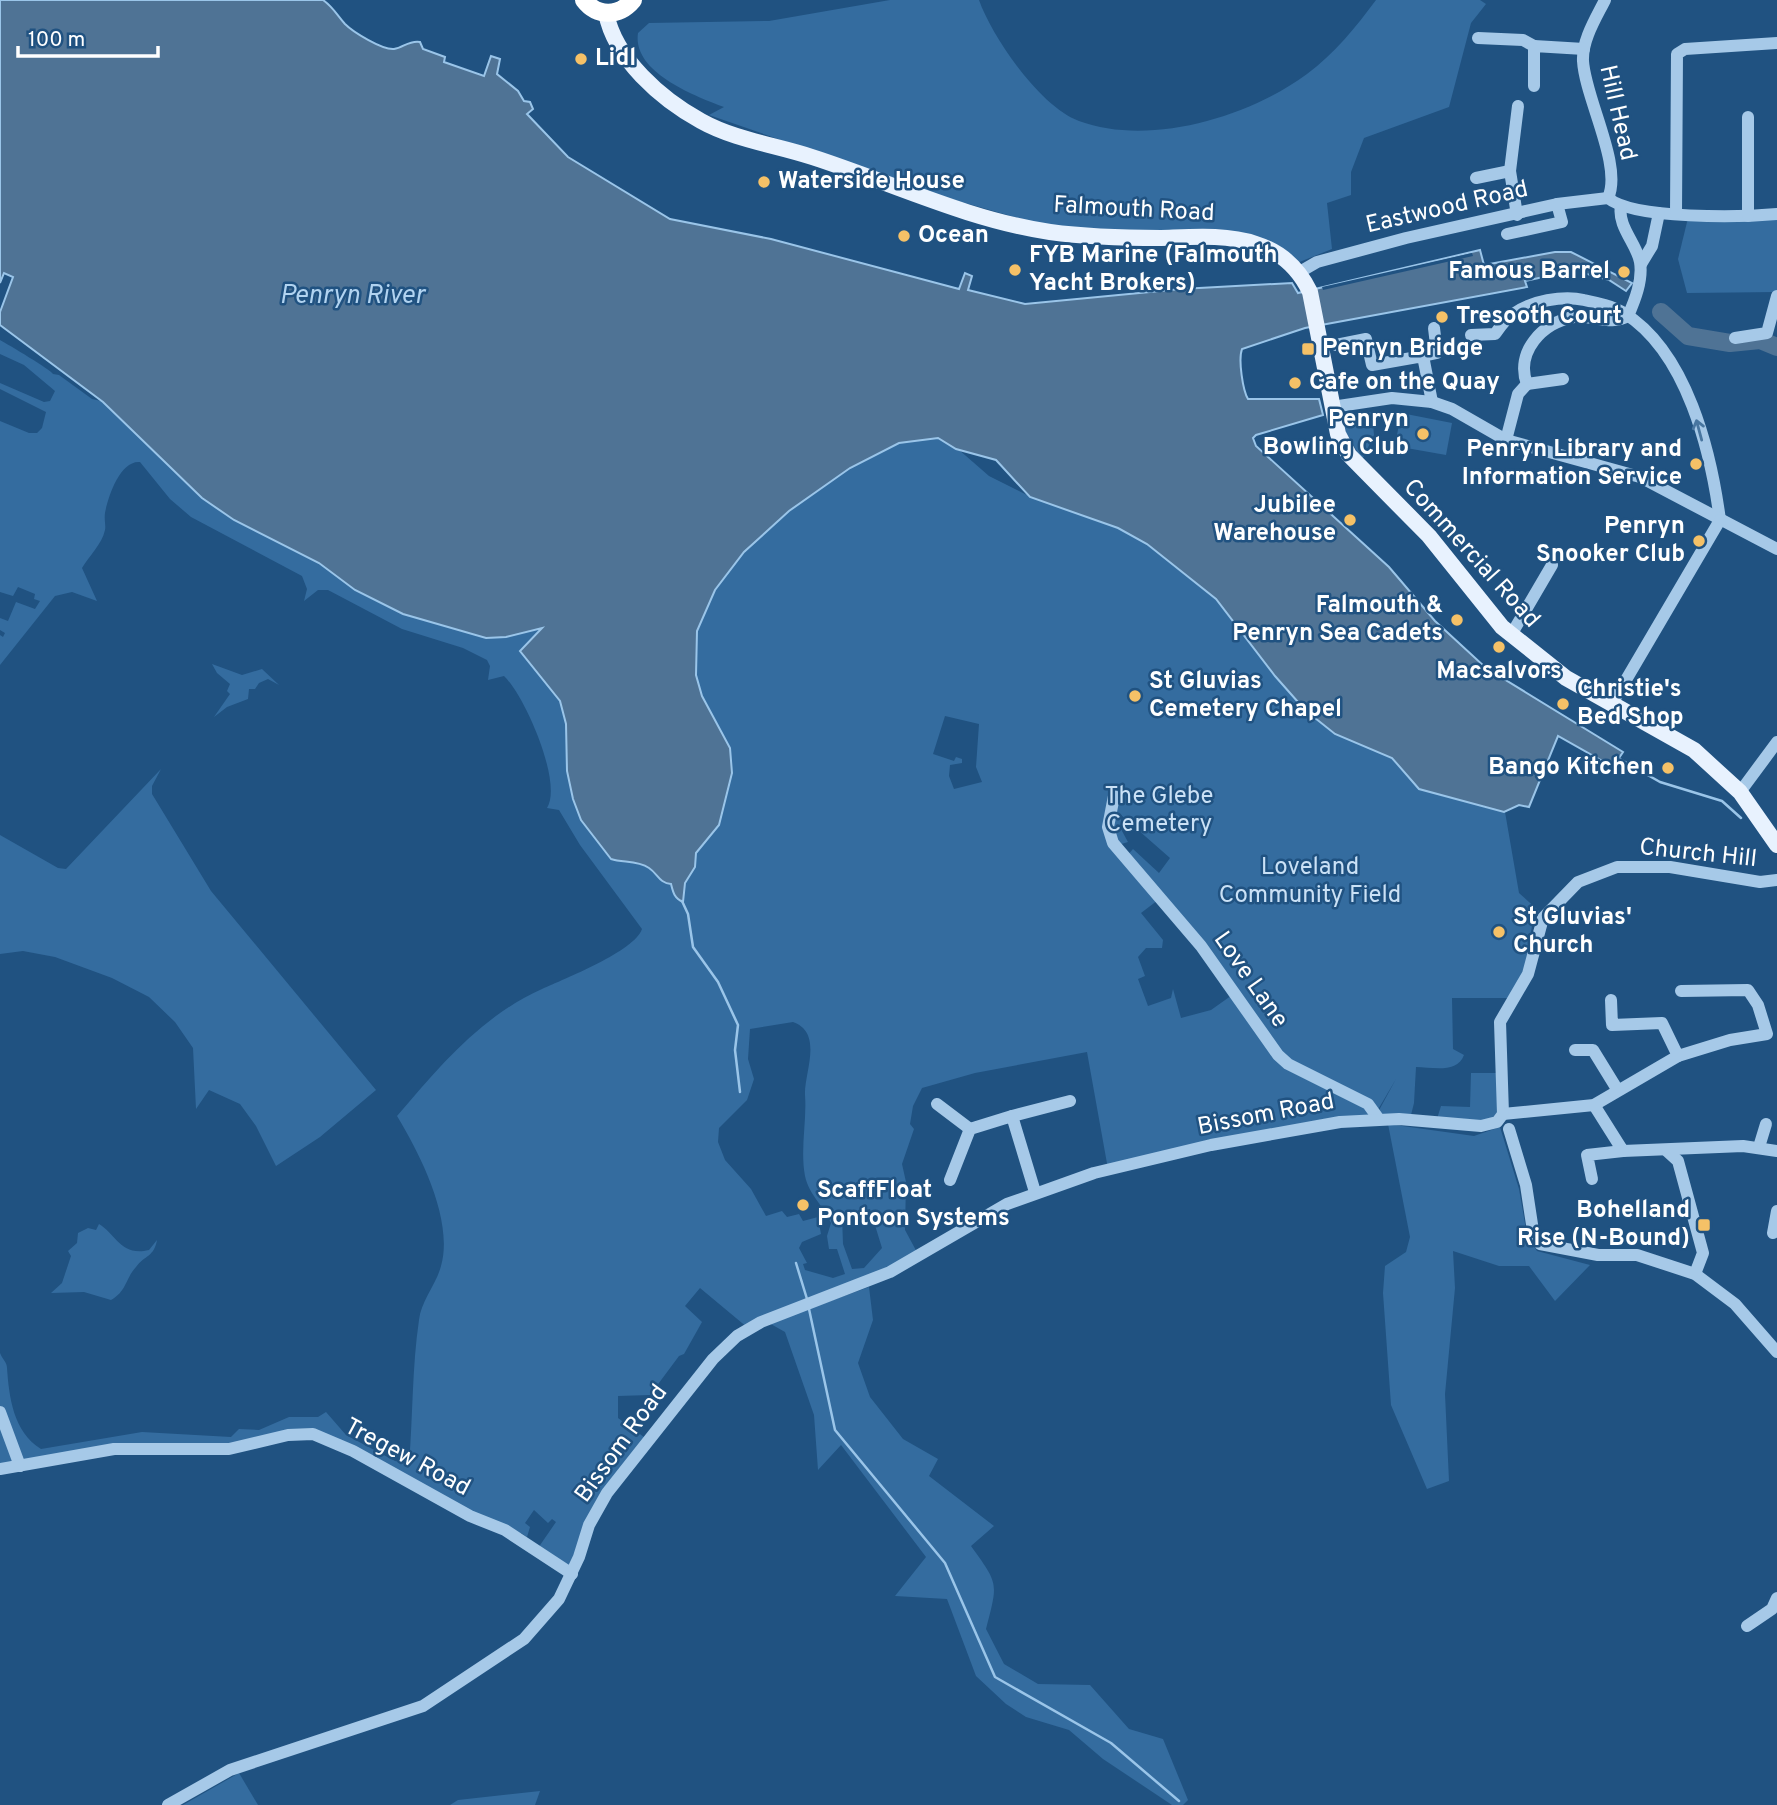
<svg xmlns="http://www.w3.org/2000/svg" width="1777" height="1805" viewBox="0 0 1777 1805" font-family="Overpass,sans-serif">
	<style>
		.green { fill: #346c9f; fill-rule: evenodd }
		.water { fill: #4f7395; stroke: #9ac5e9; stroke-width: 2 }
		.pier { fill: #205281 }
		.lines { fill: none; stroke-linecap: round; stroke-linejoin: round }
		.stream { stroke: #9ac5e9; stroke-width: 2.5 }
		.river { stroke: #4f7395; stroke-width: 18 }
		.minor { stroke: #a6c9e8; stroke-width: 12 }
		.major { stroke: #e8f2fe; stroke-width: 16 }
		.highway { stroke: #fff; stroke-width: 18 }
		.oneway { stroke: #4876a0 }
		.poi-dot { fill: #f5c167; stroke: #205281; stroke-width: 2.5 }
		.labels { text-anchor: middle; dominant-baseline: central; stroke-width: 5; stroke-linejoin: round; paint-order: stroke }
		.poi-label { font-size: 24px; font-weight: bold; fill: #fff; stroke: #205281; text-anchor: start }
		.street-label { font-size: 24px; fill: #fff; stroke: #205281 }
		.park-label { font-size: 24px; fill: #cae1f6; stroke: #205281 }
		.water-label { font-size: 26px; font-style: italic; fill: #b1d3f0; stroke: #205281 }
	</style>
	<rect width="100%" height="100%" fill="#205281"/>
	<g class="green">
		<path d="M890,0H979C992,37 1040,107 1079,121C1149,147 1249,117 1307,74C1334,54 1356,27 1376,0H1480L1486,4L1471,23L1449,107L1364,138L1351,172V195L1327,203L1332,249L1297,263L1284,251L1039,224L951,199L709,115L724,107C695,96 632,72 638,33L649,23L769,21Z"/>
		<path d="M1689,214H1777V292L1687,293L1678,259Z"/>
		<path d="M0,215L150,235L310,237L602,315L610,331L606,407L620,450L618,464L624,481V497L640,517L645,542L658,553L664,565L660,596L644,635L647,649L663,680L655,724L658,756L670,787L687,807L690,816L688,836L672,855L674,878L682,900L675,853L690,837L693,821L689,803L673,785L663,761L658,722L666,678L650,650L647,636L653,613L663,596L667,562L663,551L651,536L646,518L629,493V483L622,468L626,449L612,408L616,354L626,327L640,320L814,350L946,363L1047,364L1161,353L1188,361L1196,396L1207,418L1238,447L1258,486L1287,515L1398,602L1411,635L1493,709L1521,715L1558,736L1529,807L1519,805L1505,812L1519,893L1539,911L1533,919L1528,952H1533L1526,976L1512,998H1452L1453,1049L1464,1055C1457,1074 1432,1067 1416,1067L1414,1103L1410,1119L1379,1118L1377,1114L1396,1079L1376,1113L1378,1118L1234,1140L1108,1169L1087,1052L975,1073L922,1088L913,1106L910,1124L914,1129L902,1164L906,1182L905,1230L919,1256L874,1278L748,1328L700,1288L685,1306L702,1322L684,1354L679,1356L650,1395L618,1396V1418L648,1440L598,1505L588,1524L572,1574L536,1551L556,1522L552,1519L548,1523L534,1510L525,1523L530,1527L527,1537L521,1533L518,1538L460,1510L354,1450L308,1433L288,1434L221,1450L125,1448L0,1468V1353C2,1359 7,1362 7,1368C9,1396 13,1432 41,1449L142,1432L231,1437L239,1429L259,1430L289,1417H318L326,1412L346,1435L395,1461L409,1464C413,1416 412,1367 419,1320C421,1301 436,1285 441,1266C454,1220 420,1154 397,1116C441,1065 480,1017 542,989C564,979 635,951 642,929L580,845L559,810L547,808C563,783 525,696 504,676L488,680L490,666L487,660L463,648L402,629L328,590H318L304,601L307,589L302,576L191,517L170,499L140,462C120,460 108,497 105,513C104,519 106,526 105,530C102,544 89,556 82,568L97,601L72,592L55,596L0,665V635L3,637L5,633L0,630V618L8,621L16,602L35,609L40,601L34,599L35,594L18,587L13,596L0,592V421L29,433H37L42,428L46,412L0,389V383L44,402L50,401L55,391L24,365L0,354V340C9,345 51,370 53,374L59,375L92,399L101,401L0,325V312L13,277L4,273L0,283ZM958,449L996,459L1029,496L989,476ZM945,716L979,724L976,767L982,782L954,789L949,776L950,765L962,763V759L956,757L954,761L933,754ZM1121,815L1170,858L1159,873L1133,849L1127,856L1201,945L1235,993L1211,1010L1181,1018L1173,989L1171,998L1148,1006L1138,979L1145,976L1138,957L1146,948H1162L1163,940L1141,913L1162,897L1115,846L1128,842L1122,831ZM793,1022C824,1033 804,1073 805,1095C807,1121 800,1149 805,1176C809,1195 824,1206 831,1223L827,1236L829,1249H837L845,1274L833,1278L805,1270L803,1264L807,1263L799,1248L802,1242L821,1234L818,1217L803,1221L799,1214L787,1217L782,1211L766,1216L751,1189L725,1160L718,1142L719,1128L747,1100L754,1079L748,1059L750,1029ZM870,1209L882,1248L864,1268L852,1269L843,1244L842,1217Z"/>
		<path d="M1372,412L1374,435L1362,460L1344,429L1346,421L1354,413Z"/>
		<path d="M1401,413L1452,423L1446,455L1395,446Z"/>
		<path d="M212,664L242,675L262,669L279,685L268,679L259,683L255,689H249L248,699L227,707L214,717L230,694L227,691L230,684L217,673Z"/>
		<path d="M161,769L152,786V794L211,891L376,1090L320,1137L276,1166L256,1126L240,1104L209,1090L196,1109L193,1048L175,1022L149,997L112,978L55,957L23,951L0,954V835L58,868L66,869Z"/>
		<path d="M1471,1073H1502L1499,1120L1436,1122L1441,1106L1470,1107Z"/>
		<path d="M1388,1124L1474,1136L1500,1127L1519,1189L1527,1235L1537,1251L1590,1265L1555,1301L1529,1266H1499L1453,1251L1455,1288L1445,1394L1449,1481L1427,1489L1391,1405L1383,1293L1385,1266L1406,1252L1410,1237Z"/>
		<path d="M99,1224C116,1234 121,1257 149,1250L157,1240C154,1257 145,1255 136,1267C125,1279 127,1291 111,1300L84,1292L51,1293L62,1283L71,1256L68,1251L77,1243L78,1233L88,1228L96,1230Z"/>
		<path d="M869,1287L873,1320L858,1363L870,1397L903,1439L938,1459L929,1476L994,1526L971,1546C999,1585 998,1582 986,1629L1004,1664L1038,1684L1090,1685L1129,1729L1163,1739L1188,1800L1183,1805H1172L1103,1759L1069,1730L1026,1717L1006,1704L976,1676L947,1599L895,1596L926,1557L841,1445L818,1470L814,1415L785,1332L769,1323Z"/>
		<path d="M239,1773L258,1805H183Z"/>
		<path d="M540,1791L535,1805H450L458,1800Z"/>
	</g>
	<path class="water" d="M0,0H323C333,7 337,15 345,24C353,32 382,50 394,49C403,48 409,40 420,42L423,49L445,57L444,62L484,76L491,56L500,59L497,74L518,91L524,101L530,102L533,109L527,114L568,157L670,219L771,239L959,289L965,273L972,276L968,290L1025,304L1181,289L1292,283L1298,293L1480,250L1484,265L1555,252H1571L1632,283L1626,291L1609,280L1584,273L1585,270L1577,267L1575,270L1525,281L1527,287L1305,328L1242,349C1238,360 1243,391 1248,399H1319L1323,415L1256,435L1253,438L1256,446L1389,567L1435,621L1486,668L1623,752L1613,767L1558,736L1529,807L1519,805L1504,812L1419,789L1392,758L1335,734L1305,710L1275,676L1216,599L1147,544L1118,528L1030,497L996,460L956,449L938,438L899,443L850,468L789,511L744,552L715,590L697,631L696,675L702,696L730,748L732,773L719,825L696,853L695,867L685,883L683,902C674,898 673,892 671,884C659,883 658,874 649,868C637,860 623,863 611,859L581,820L573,799L567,771L566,724L560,701L520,651L542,628L506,637L486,638L403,614L355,590L319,563L234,520L202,498L103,402L0,325V312L13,277L4,273L0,283Z"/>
	<path class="pier" d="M1472,253L1473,256L1323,290L1322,287Z"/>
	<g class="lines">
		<g class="stream">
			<path d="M1618,758L1660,782L1722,801L1741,818"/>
			<path d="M682,901L688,914L693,947L718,982L738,1025L735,1050L740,1092"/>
			<path d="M796,1263L807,1299"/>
			<path d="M809,1309L835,1430L945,1563L995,1677L1111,1743L1179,1801"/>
		</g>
		<path class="river" d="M1661,312L1688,336L1730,343L1760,340L1777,347"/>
		<g class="minor">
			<path d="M1605,0C1596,18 1582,40 1583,61C1585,98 1623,166 1608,198"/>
			<path d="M1478,38L1523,40L1534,46"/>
			<path d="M1534,86V46L1584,49"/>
			<path d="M1476,178L1510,171"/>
			<path d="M1608,198C1634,220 1743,217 1777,214"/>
			<path d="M1621,206C1617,226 1637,244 1640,262C1643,280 1635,300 1628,316"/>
			<path d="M1676,213L1677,54L1685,49L1777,43"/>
			<path d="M1517,215L1510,171L1518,106"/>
			<path d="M1748,216V117"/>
			<path d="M1507,234L1562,222L1557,204"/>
			<path d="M1641,264L1652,246L1659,213"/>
			<path d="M1298,273L1317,262L1406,238L1557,204L1608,198"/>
			<path d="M1471,335L1495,334C1500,327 1506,318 1513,314C1531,301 1563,295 1584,300C1598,303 1612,306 1624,313C1687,352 1711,452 1720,520"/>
			<path d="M1735,338L1767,333L1777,296"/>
			<path d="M1336,345L1366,339L1372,365L1423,356L1432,402"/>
			<path d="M1423,356L1437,353L1434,328"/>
			<path d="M1527,384C1515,353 1542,322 1574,317C1592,315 1612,326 1628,316"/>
			<path d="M1527,384L1563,379"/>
			<path d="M1332,407L1392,398L1432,402L1452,409L1506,440L1640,477L1777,549"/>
			<path d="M1506,440L1518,394L1527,384"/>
			<path d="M1511,635L1552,565"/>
			<path d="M1613,702L1720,520"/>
			<path d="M1740,792L1777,742"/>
			<path d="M1114,796L1108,827L1113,843L1201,946L1278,1055L1288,1064L1368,1104L1378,1118"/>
			<path d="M1611,1000L1612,1025L1662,1023L1678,1056"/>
			<path d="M1575,1050H1593L1617,1089"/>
			<path d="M937,1104L970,1129"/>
			<path d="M1594,1105L1623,1151L1743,1146L1777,1151"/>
			<path d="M1503,1114L1500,1022L1528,974L1543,918L1578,882L1617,867H1670L1760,882L1777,880"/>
			<path d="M1503,1114L1594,1105L1678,1056L1730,1040L1767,1034L1758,1005L1748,990L1681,991"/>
			<path d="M1012,1116L1070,1101"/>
			<path d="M1509,1129L1526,1185L1533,1231L1540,1244L1598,1255H1637L1695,1274L1735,1304L1777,1352"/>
			<path d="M1759,1147L1766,1124"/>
			<path d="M1667,1151L1678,1161L1703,1253L1695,1274"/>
			<path d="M1592,1179L1587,1155L1623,1151"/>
			<path d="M950,1180L970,1129L1012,1116L1035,1192"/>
			<path d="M1773,1233L1777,1211"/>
			<path d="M0,1412L20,1466"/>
			<path d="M0,1469L114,1449H229L288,1435L313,1434L353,1451L470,1516L505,1530L572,1574"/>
			<path d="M1747,1626L1772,1609L1777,1598"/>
			<path d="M168,1805L230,1770L423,1706L524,1639L559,1599L579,1557L589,1525L607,1493L713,1359L737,1336L761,1322L890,1272L1007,1204L1094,1173L1211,1145L1340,1122L1399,1119L1481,1126L1497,1122L1503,1114"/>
		</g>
		<path class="major" d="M606,13C615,59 661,99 701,121C735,140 776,145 812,157C890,182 968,220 1050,232C1087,237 1124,238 1161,238C1192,237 1226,234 1256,244C1281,252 1299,269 1310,292L1338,434L1349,455L1429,536L1502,627L1566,678L1694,750L1740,792L1777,845"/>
		<path class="highway" d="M584,0C597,17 619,17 633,0"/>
	</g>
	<defs><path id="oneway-shaft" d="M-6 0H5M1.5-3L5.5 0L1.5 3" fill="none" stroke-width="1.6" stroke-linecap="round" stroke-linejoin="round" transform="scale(1.75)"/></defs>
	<use class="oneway" href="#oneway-shaft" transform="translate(1699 430) rotate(-105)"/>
	<g class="poi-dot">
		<circle cx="581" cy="59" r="7"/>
		<circle cx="764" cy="182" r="7"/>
		<circle cx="904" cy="236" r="7"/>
		<circle cx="1015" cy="270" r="7"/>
		<circle cx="1624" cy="272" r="7"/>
		<circle cx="1442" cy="317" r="7"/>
		<rect x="1301" y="342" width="14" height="14" rx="3.5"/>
		<circle cx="1295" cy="383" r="7"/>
		<circle cx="1423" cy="434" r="7"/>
		<circle cx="1696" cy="464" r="7"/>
		<circle cx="1350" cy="520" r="7"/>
		<circle cx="1699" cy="541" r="7"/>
		<circle cx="1457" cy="620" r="7"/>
		<circle cx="1499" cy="647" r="7"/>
		<circle cx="1135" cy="696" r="7"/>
		<circle cx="1563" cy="704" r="7"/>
		<circle cx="1668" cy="768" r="7"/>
		<circle cx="1499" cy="932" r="7"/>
		<circle cx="803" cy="1205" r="7"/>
		<rect x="1697" y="1218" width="14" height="14" rx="3.5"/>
	</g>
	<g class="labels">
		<g class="poi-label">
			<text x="595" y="59">Lidl</text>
			<text x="778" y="182">Waterside House</text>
			<text x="918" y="236">Ocean</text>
			<text x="1029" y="256">FYB Marine (Falmouth<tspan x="1029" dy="28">Yacht Brokers)</tspan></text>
			<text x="1610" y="272" text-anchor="end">Famous Barrel</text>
			<text x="1456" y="317">Tresooth Court</text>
			<text x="1322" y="349">Penryn Bridge</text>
			<text x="1309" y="383">Cafe on the Quay</text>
			<text x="1409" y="420" text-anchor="end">Penryn<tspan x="1409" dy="28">Bowling Club</tspan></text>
			<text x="1682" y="450" text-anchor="end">Penryn Library and<tspan x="1682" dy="28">Information Service</tspan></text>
			<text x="1336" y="506" text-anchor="end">Jubilee<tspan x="1336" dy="28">Warehouse</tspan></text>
			<text x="1685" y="527" text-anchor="end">Penryn<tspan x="1685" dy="28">Snooker Club</tspan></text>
			<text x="1443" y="606" text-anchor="end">Falmouth &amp;<tspan x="1443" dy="28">Penryn Sea Cadets</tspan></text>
			<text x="1499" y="672" text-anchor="middle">Macsalvors</text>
			<text x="1149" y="682">St Gluvias<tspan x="1149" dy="28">Cemetery Chapel</tspan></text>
			<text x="1577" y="690">Christie's<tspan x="1577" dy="28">Bed Shop</tspan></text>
			<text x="1654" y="768" text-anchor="end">Bango Kitchen</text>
			<text x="1513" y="918">St Gluvias'<tspan x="1513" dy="28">Church</tspan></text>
			<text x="817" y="1191">ScaffFloat<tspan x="817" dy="28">Pontoon Systems</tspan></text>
			<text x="1690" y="1211" text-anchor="end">Bohelland<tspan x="1690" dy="28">Rise (N-Bound)</tspan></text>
		</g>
		<g class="street-label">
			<text transform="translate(1617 113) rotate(77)">Hill Head</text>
			<text transform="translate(1447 208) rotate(-13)">Eastwood Road</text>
			<text transform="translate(1134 210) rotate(3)">Falmouth Road</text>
			<text transform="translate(1471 554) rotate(48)">Commercial Road</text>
			<text transform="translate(1698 854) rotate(6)">Church Hill</text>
			<text transform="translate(1250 980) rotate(55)">Love Lane</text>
			<text transform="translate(1266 1115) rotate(-11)">Bissom Road</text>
			<text transform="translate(622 1444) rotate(-54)">Bissom Road</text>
			<text transform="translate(407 1458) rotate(28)">Tregew Road</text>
		</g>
		<g class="park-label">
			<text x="1159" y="797">The Glebe<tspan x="1159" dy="28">Cemetery</tspan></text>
			<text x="1310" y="868">Loveland<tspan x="1310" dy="28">Community Field</tspan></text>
		</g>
		<g class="water-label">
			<text x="352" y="296">Penryn River</text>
		</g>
	</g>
	<path d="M18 46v10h140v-10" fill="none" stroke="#ffffff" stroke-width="3.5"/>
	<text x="28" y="46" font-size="21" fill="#ffffff" stroke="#205281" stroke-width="5" paint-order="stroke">100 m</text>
</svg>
